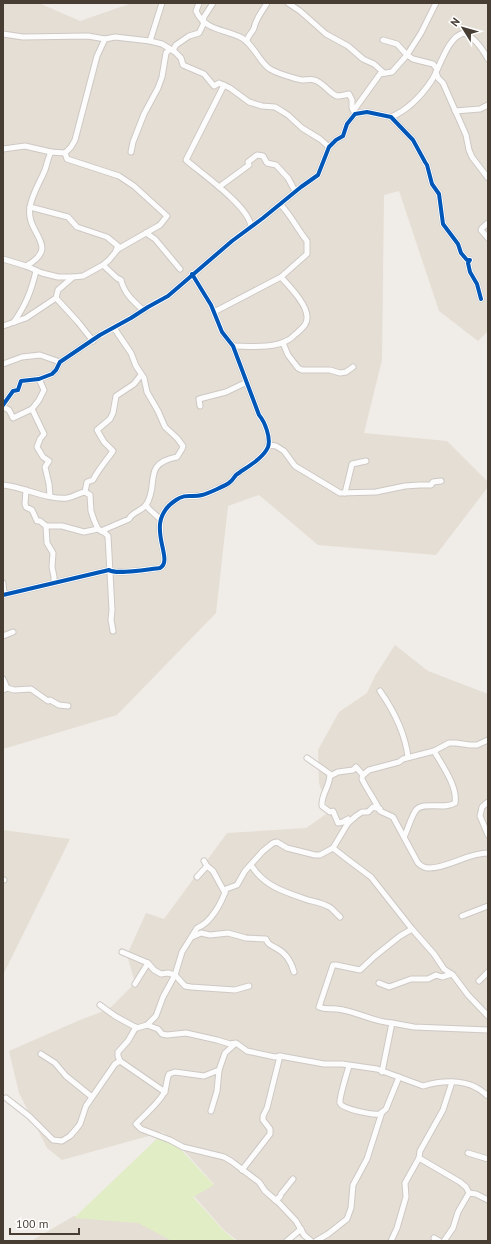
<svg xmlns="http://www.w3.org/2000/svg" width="491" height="1244" viewBox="0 0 491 1244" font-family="'PT Sans',sans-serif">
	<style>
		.residential { fill: #e5ded4 }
		.green { fill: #e1edc5 }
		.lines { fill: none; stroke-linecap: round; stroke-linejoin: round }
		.minor-casing { stroke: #cdc8c4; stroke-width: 7 }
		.minor { stroke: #fdfcfc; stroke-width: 5 }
		.cycleway-casing { stroke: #fff; stroke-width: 6 }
		.cycleway { stroke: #0057b8; stroke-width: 4 }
	</style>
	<rect width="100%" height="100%" fill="#f0ece8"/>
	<g class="residential">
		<path d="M39,3L80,21L132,3H488V331L478,341L439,311L399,191L384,195L382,360L364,433L447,441L488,482V487L436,555L318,545L259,495L228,506L216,613L117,715L3,749V4Z"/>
		<path d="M395,645L428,671L488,694V1241H307L297,1235L289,1241H238L225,1231L193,1195L214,1184L184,1151L163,1132L62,1160L47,1148L19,1093L9,1051L80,1020L109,1009L135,983L127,955L146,913L164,919L227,833L306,828L329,812L319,783L318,750L339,712L367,693L375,676Z"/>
		<path d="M3,830L70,839L3,975Z"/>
		<path d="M74,1216L138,1222L175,1241H31Z"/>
	</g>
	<path class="green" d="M163,1133L184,1153L214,1185L193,1197L225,1232L236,1241H172L138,1223L74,1218Z"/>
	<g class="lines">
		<defs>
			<g id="minor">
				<path d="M199,3L196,11C205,31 225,29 242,38C254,45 260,63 270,69C276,73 296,79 302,80C306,80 311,79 314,80C323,82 330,94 337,96C341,96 345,95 349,94L352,100V108L355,114"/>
				<path d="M288,3L300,11L326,34L348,46L363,59L374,64L384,73"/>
				<path d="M203,22L204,17L213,3"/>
				<path d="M3,34L23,37L88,36L105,39L115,37L150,41L162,44L175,52L181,58L183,65L204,74L214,86L219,83L230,88L249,102L262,106L275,107L280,110L288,115L302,128L320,139L329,147"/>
				<path d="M383,40L397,44L407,55L413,59L433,64L437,69"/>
				<path d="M150,41L162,3"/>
				<path d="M247,42C247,35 252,34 254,28C256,18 262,12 267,3"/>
				<path d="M173,50L176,45L189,36L199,33L204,23"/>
				<path d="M436,72L438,78L443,83L466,135L469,150L472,157L488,178"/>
				<path d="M224,85L186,160C202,174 250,207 251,227"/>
				<path d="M354,110L380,74L392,72L407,55L421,33L436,3"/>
				<path d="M455,111L480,109L488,105"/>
				<path d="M391,117C408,110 422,95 432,80C440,67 448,36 464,33C474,37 483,50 488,59"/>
				<path d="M3,149L25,146L51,152"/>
				<path d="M131,152L133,142L144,114L158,88L162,77L166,53L170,49"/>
				<path d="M219,187L249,165L248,162L257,155L263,156L267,163L276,165L288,178L295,191"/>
				<path d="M30,207L68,217L77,227L107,237L118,246L116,250"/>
				<path d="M488,223L482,228L481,230L488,238"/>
				<path d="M146,233L155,239L180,269"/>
				<path d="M3,259L26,266L42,273L58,277H73"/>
				<path d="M103,265L117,278L121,280C124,293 133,301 143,310"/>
				<path d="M26,266C62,246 25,234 30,207C32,194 40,182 45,170C47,164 48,158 51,152L65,153L71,147L75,140L97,56L105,39"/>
				<path d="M56,298L78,322L93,341"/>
				<path d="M214,312L281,277"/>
				<path d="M14,322C26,304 31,292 36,271"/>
				<path d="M3,326L26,318L56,298L58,290L73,277L83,276L103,265L109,260L118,249L160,225L167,216L134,186L119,176L67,159L65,153"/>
				<path d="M283,343L288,355L298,368L302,370H330L340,373L346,372L353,367"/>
				<path d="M233,346C249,346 273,349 288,340C291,339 294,335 297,333C302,328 307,325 307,318C308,305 289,286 281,277L307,254V241C297,229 291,215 280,204"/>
				<path d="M3,364L22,357L40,355L60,362"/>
				<path d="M3,405L13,391L18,390L21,381L39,379L52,374L56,370L60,362L100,335L131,318L148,307L168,296L232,241L263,218L301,187L318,175L329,147L336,140L343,136L347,124L355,114L367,112L391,117L413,140L425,162L427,165L432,184L439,194L443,224L458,244L461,253L467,260H470L468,263L470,272L477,284L481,299"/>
				<path d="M200,406L199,399L226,392L247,382"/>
				<path d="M3,407L9,410L13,418L32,409L39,400L44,390L39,379"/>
				<path d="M32,409L44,434L40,439L37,447L43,457L49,461L45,467L49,484L50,496"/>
				<path d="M268,445L276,446L284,451L295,466L340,493L376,492L405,486L420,485H431L433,482L441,481"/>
				<path d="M3,485C24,487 47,500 67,498C74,497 78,493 85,492L90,495L91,511L94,520L98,529L105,533L108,536L112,610L111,620L113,631"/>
				<path d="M26,490L25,504L26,507L32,510L37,521H40L46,526H62L84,532L98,529"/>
				<path d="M85,492L87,482L93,480C98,470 106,461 113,451L104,442L97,430L110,419L113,413L116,396L134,384L141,375"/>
				<path d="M345,493L352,464L366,461"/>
				<path d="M146,505L149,509L160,519"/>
				<path d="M46,526L47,543L53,553L52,567L54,577V583"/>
				<path d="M101,531L129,519C132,512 142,511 146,505C160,484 141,464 177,457L182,449L183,446L177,438L165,427L158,411L147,392L144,378L136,366L131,353L114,328"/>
				<path d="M3,583L4,594"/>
				<path d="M3,595L109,570C116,575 149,569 160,568C176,559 141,523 176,500C186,493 192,498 202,495C207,494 227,485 230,482C233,480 234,477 236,475C245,468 263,459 268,447C271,438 265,422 259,415L233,346L222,332L211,305L192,274"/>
				<path d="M3,636L13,632"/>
				<path d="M3,679L7,688L3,690"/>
				<path d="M7,688L14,690L31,689L48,701L50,700L59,705L68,706"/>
				<path d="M380,691C394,711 405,733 408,757"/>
				<path d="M307,758L330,774C330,787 321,794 322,806L330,812L333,811L338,823L343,822L348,819V823"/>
				<path d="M363,775L369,770L399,762L403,759L434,751L449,743H456L470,745H477L488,740"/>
				<path d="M330,776L338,772L353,770L356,767L363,775C362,778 361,778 363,781C368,791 375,800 380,811L393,817L418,863C421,866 424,868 429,868C449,868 467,853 488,853"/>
				<path d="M488,802L482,807L480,816L488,835"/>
				<path d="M404,837C408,829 411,817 416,810C423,801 445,810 455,803C458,787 442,765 434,751"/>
				<path d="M333,848L347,859L371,877L412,929L434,954L444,969L453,975L468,995L488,1016"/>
				<path d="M204,861L207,866L213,871L225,893"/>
				<path d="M251,865C264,886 284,892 308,900C316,902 323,903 331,908C334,911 337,914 340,917"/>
				<path d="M197,877L207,866"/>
				<path d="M3,880H4"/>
				<path d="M462,916L488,906"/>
				<path d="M192,937L201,933L210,935L228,933L246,938L266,939C268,945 271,945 276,948C286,953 291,961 294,972"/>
				<path d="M122,952L148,963L154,970L161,974L168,973L175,975L185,986L191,987L235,990L249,986"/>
				<path d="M479,981L488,972"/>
				<path d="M379,983L389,987L411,979H428L436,975L442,977L452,974"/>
				<path d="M135,984L148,963"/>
				<path d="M100,1005L115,1016L137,1028L147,1025L156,1016L163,997L175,975L182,952L197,928C211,923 222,902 226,889L237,885L245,871L263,851L273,843L277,842L287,848L315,855H320L333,848L348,823L356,816L362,812H368L373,807L380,809"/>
				<path d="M392,1023C373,1022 356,1011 337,1009C330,1008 326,1010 319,1007L333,965H336L360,970L375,956L400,936L412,929"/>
				<path d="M147,1025L158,1029L162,1034L167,1035L186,1033L217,1040L230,1044L236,1043L247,1051L275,1057L280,1056L324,1064H342L377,1069L423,1086C439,1081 462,1079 477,1088C481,1090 484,1093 488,1096"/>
				<path d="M136,1027L128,1041L118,1052V1056L120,1061L165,1092"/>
				<path d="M41,1054L55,1063L66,1076L92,1097"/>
				<path d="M349,1066C347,1073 339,1098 340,1103C342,1109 372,1115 379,1114C382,1113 384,1111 386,1109L399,1077"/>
				<path d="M219,1070L204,1076L175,1072L169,1074C166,1080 167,1087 164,1093C157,1105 145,1114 136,1124L141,1129L170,1140L183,1147L224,1157L231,1161L259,1182L265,1191L279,1203L296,1221L304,1235L311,1241"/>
				<path d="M382,1072L392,1023L414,1027L488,1030"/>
				<path d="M452,1082L443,1110L420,1151L419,1158L460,1182L466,1187L469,1193"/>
				<path d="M6,1098L29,1116L53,1140L62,1141L70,1136L77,1128L80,1124L86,1106L115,1064L120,1061"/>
				<path d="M211,1111L217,1091L219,1070L225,1053L235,1044"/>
				<path d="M468,1153L488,1159"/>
				<path d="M242,1170L270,1134V1129L263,1120V1116L267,1108L280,1056"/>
				<path d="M275,1200L280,1197L281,1194L293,1179"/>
				<path d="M434,1238L439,1241"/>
				<path d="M287,1241L301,1229"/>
				<path d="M316,1241L328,1234L347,1219L351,1208L353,1185L367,1159L382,1112"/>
				<path d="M391,1241L397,1228L406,1197L405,1183L419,1158"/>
				<path d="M444,1241L453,1228L458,1212L469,1193L476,1194L488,1200"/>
			</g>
		</defs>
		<use href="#minor" class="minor-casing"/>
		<use href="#minor" class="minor"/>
		<defs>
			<g id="cycleway">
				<path d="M3,405L13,391L18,390L21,381L39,379L52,374L56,370L60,362L100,335L131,318L148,307L168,296L232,241L263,218L301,187L318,175L329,147L336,140L343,136L347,124L355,114L367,112L391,117L413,140L425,162L427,165L432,184L439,194L443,224L458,244L461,253L467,260H470L468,263L470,272L477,284L481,299"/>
				<path d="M3,595L109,570C116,575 149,569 160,568C176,559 141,523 176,500C186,493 192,498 202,495C207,494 227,485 230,482C233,480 234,477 236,475C245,468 263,459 268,447C271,438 265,422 259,415L233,346L222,332L211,305L192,274"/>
			</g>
		</defs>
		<use href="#cycleway" class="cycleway-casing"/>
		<use href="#cycleway" class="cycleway"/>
	</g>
	<rect width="491" height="1244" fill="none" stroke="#473d33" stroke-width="8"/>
	<g transform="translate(463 28) rotate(307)" stroke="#ffffff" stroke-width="3" paint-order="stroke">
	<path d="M0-3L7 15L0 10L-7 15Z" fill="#473d33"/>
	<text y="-6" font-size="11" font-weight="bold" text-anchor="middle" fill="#473d33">N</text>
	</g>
	<path d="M10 1228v6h69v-6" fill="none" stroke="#473d33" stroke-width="2"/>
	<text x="16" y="1228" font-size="12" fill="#473d33" stroke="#ffffff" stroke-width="3" paint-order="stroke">100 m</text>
</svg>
